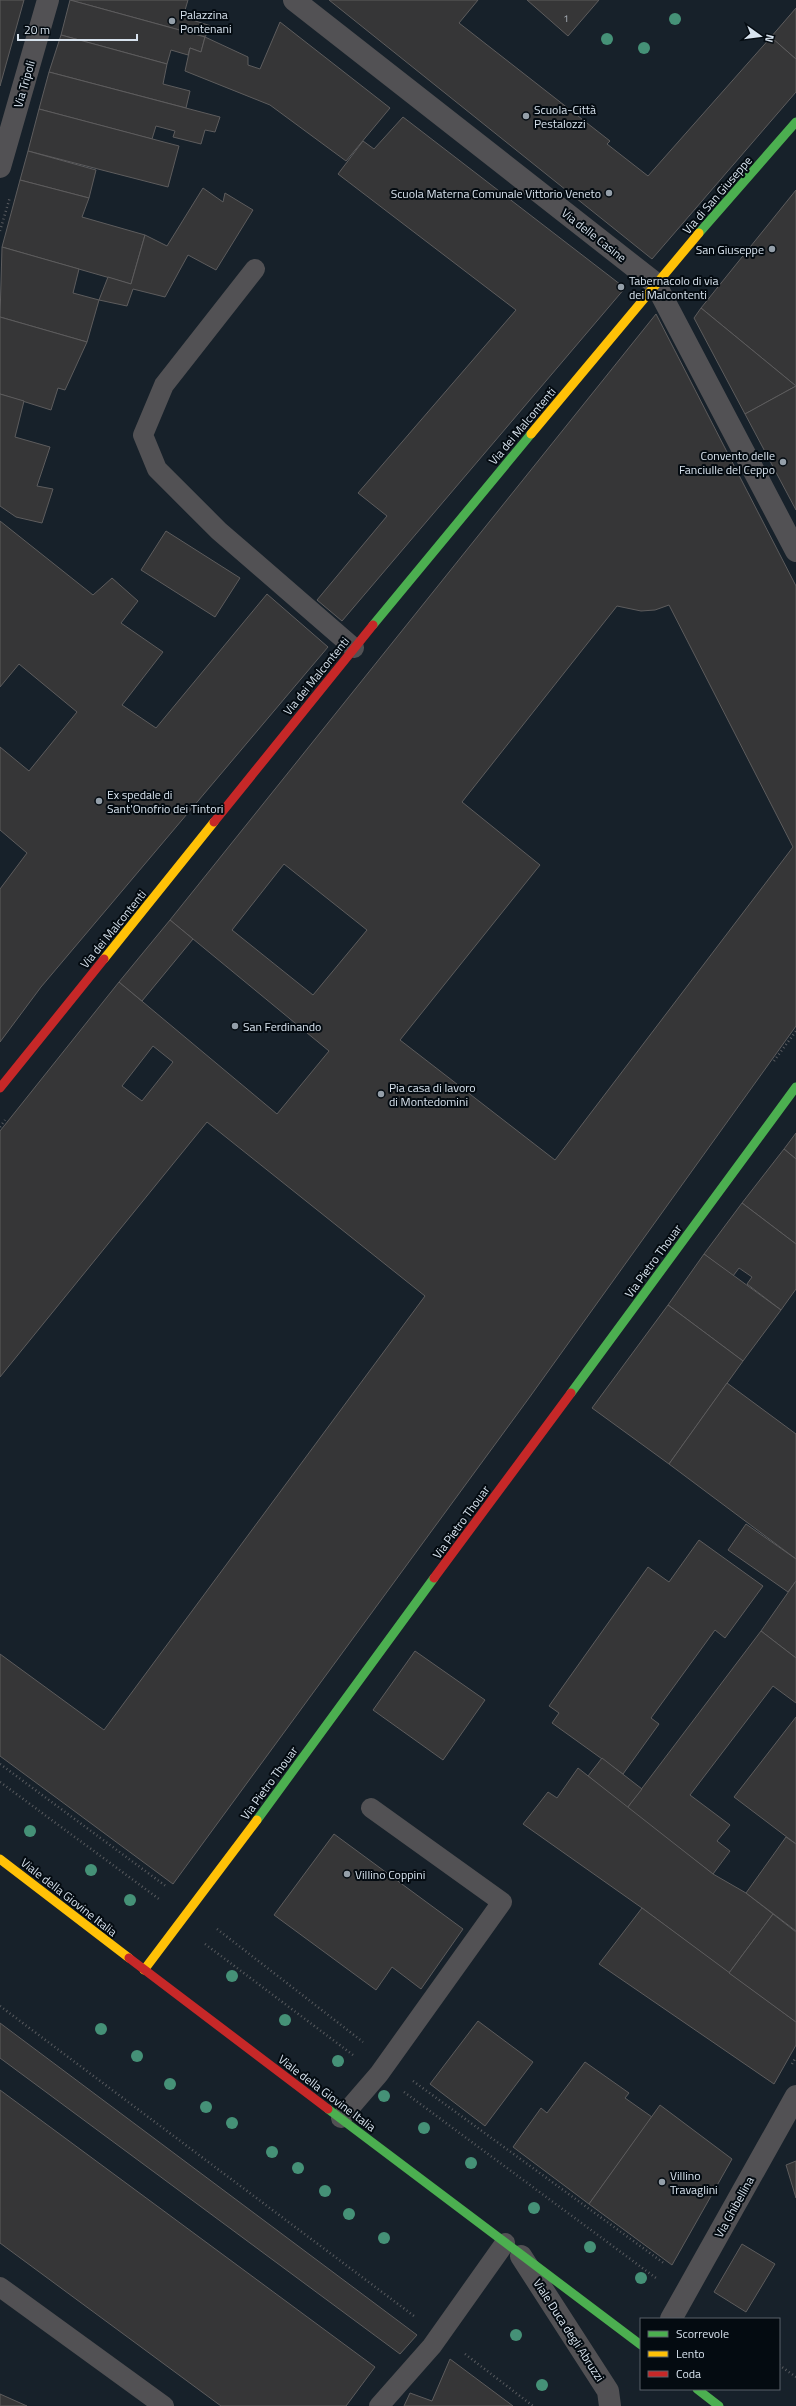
<svg xmlns="http://www.w3.org/2000/svg" width="796" height="2406" viewBox="0 0 796 2406" font-family="'Titillium Web',sans-serif">
	<style>
		.building { fill: #363637; stroke: #5d5c5d; fill-rule: evenodd }
		.lines { fill: none; stroke-linecap: round; stroke-linejoin: round }
		.path { stroke: #595b5f; stroke-width: 2.5; stroke-dasharray: 1 3; stroke-linecap: butt }
		.lane { stroke: #525154; stroke-width: 20 }
		.street { stroke: #525154; stroke-width: 22 }
		.fast { stroke: #4caf50; stroke-width: 9 }
		.slow { stroke: #ffc107; stroke-width: 9 }
		.jam { stroke: #c62828; stroke-width: 9 }
		.tree { fill: #459177 }
		.poi-dot { fill: #949fa9; stroke: #040b11; stroke-width: 1.5 }
		.labels { text-anchor: middle; dominant-baseline: central; stroke-width: 4; stroke-linejoin: round; paint-order: stroke }
		.number-label { font-size: 10px; fill: #b0b8c0 }
		.poi-label { font-size: 12px; fill: #d8e3ee; stroke: #040b11; text-anchor: start }
		.street-label { font-size: 12px; fill: #d8e3ee; stroke: #040b11 }
	</style>
	<rect width="100%" height="100%" fill="#17212a"/>
	<g class="building">
		<path d="M0,0H24L0,86Z"/>
		<path d="M70,0H188L183,17L211,26L205,37Z"/>
		<path d="M70,0L205,37L201,52L190,48L188,55L171,50L167,64L61,35Z"/>
		<path d="M329,0H478L459,23L610,141L607,144L648,176L771,37L796,59V92L652,259Z"/>
		<path d="M527,0H599L568,36Z"/>
		<path d="M796,8V59L771,37Z"/>
		<path d="M280,22L390,108L346,161L270,105L185,71L190,48L201,52L205,37L248,57V65L260,69Z"/>
		<path d="M61,35L167,64L163,84L190,91L186,108L49,72Z"/>
		<path d="M49,72L220,117L215,132L205,130L201,144L173,137L175,131L156,126L152,139L39,109Z"/>
		<path d="M39,109L179,146L168,187L28,151Z"/>
		<path d="M403,117L625,288L342,621L317,600L387,516L358,493L516,310L338,174L363,141L374,149Z"/>
		<path d="M28,151L96,170L89,198L20,180Z"/>
		<path d="M20,180L89,198L82,217L145,235L131,284L2,247Z"/>
		<path d="M203,188L223,202L225,193L253,210L216,270L188,255L165,297L133,289L127,306L99,300L108,277L131,284L145,235L167,246Z"/>
		<path d="M796,190V386L701,308Z"/>
		<path d="M2,247L79,269L73,293L99,300L87,342L0,317Z"/>
		<path d="M701,308L796,386L745,414L694,318Z"/>
		<path d="M656,314L796,586V1026L529,1398L173,1884L0,1756V1654L104,1730L425,1296L207,1122L0,1377V1131L119,982L277,1114L329,1051L170,920ZM669,605L793,847L555,1160L400,1040L540,865L462,802L617,606L641,611L655,610ZM284,864L367,930L313,995L232,930ZM153,1046L173,1062L142,1101L122,1086Z"/>
		<path d="M0,317L87,342L65,390L58,388L51,410L0,394Z"/>
		<path d="M796,386V510L745,414Z"/>
		<path d="M0,394L24,401L15,437L50,447L37,486L53,489L42,523L16,517L0,506Z"/>
		<path d="M0,521L93,595L112,578L138,601L121,623L163,652L122,705L156,728L267,594L328,647L41,987L0,1042V889L27,853L0,830V747L29,771L77,712L19,664L0,687Z"/>
		<path d="M166,531L240,578L215,617L141,570Z"/>
		<path d="M170,920L193,939L142,1001L119,982Z"/>
		<path d="M796,1133V1159L784,1149Z"/>
		<path d="M784,1149L796,1159V1244L742,1203Z"/>
		<path d="M742,1203L796,1244V1289L781,1310L747,1284L752,1277L739,1268L733,1276L704,1254Z"/>
		<path d="M704,1254L781,1310L743,1361L668,1305Z"/>
		<path d="M668,1305L743,1361L669,1464L592,1408Z"/>
		<path d="M727,1383L796,1434V1559L669,1464Z"/>
		<path d="M746,1524L796,1559V1581L788,1592L728,1550Z"/>
		<path d="M699,1540L763,1586L725,1638L715,1630L651,1718L659,1724L623,1774L552,1723L559,1713L549,1706L648,1567L669,1582Z"/>
		<path d="M796,1581V1658L761,1631Z"/>
		<path d="M761,1631L796,1658V1703L773,1686L690,1795L730,1825L717,1841L730,1851L713,1874L627,1808Z"/>
		<path d="M415,1651L485,1700L443,1760L373,1710Z"/>
		<path d="M796,1717V1844L734,1797Z"/>
		<path d="M602,1758L642,1789L627,1808L588,1776Z"/>
		<path d="M578,1768L713,1874L746,1893L773,1914L729,1973L642,1908L523,1824L548,1792L557,1798Z"/>
		<path d="M334,1834L463,1929L421,1989L392,1967L376,1990L274,1915Z"/>
		<path d="M786,1837L796,1844V1931L746,1893Z"/>
		<path d="M642,1908L796,2022V2045L774,2084L599,1964Z"/>
		<path d="M773,1914L796,1932V2022L729,1973Z"/>
		<path d="M478,2021L533,2062L485,2126L430,2084Z"/>
		<path d="M0,2023L417,2335L400,2354L0,2058Z"/>
		<path d="M585,2062L629,2093L625,2098L652,2117L589,2204L513,2147L541,2108L547,2113Z"/>
		<path d="M0,2090L375,2367L346,2406H221L0,2243Z"/>
		<path d="M660,2105L732,2159L672,2265L589,2204Z"/>
		<path d="M796,2161V2198L786,2165Z"/>
		<path d="M742,2244L775,2264L746,2312L714,2292Z"/>
		<path d="M450,2359L513,2406H404L410,2393L432,2401Z"/>
		<path d="M0,2394L27,2406H0Z"/>
	</g>
	<g class="lines">
		<g class="path">
			<path d="M0,231L10,197"/>
			<path d="M774,1061L796,1031"/>
			<path d="M0,1127L5,1120"/>
			<path d="M0,1764L167,1887"/>
			<path d="M0,1782L159,1899"/>
			<path d="M217,1929L363,2042"/>
			<path d="M205,1944L353,2055"/>
			<path d="M0,2006L414,2316"/>
			<path d="M792,2064L796,2057"/>
			<path d="M413,2081L665,2264"/>
			<path d="M404,2092L656,2278"/>
			<path d="M465,2354L533,2406"/>
			<path d="M779,2365L796,2377"/>
		</g>
		<g class="lane">
			<path d="M255,269L164,385L143,435L157,469L219,531L354,648"/>
			<path d="M341,2118L379,2074L502,1902L371,1808"/>
			<path d="M0,2287L164,2406"/>
			<path d="M379,2406L432,2346L505,2243"/>
		</g>
		<g class="street">
			<path d="M294,0L655,283L796,551"/>
			<path d="M0,167L48,0"/>
			<path d="M521,2256L608,2391L610,2406"/>
			<path d="M671,2319L796,2096"/>
		</g>
		<g class="fast">
			<path d="M699,233L796,122"/>
			<path d="M373,625L531,434"/>
			<path d="M571,1393L796,1087"/>
			<path d="M257,1820L434,1578"/>
			<path d="M328,2109L641,2345"/>
			<path d="M697,2389L719,2406"/>
		</g>
		<g class="slow">
			<path d="M531,434L699,233"/>
			<path d="M104,959L214,822"/>
			<path d="M0,1859L129,1958"/>
			<path d="M144,1970L257,1820"/>
		</g>
		<g class="jam">
			<path d="M214,822L373,625"/>
			<path d="M0,1088L104,959"/>
			<path d="M434,1578L571,1393"/>
			<path d="M129,1958L328,2109"/>
		</g>
	</g>
	<g class="tree">
		<circle cx="675" cy="19" r="6"/>
		<circle cx="607" cy="39" r="6"/>
		<circle cx="644" cy="48" r="6"/>
		<circle cx="30" cy="1831" r="6"/>
		<circle cx="91" cy="1870" r="6"/>
		<circle cx="130" cy="1900" r="6"/>
		<circle cx="232" cy="1976" r="6"/>
		<circle cx="285" cy="2020" r="6"/>
		<circle cx="101" cy="2029" r="6"/>
		<circle cx="137" cy="2056" r="6"/>
		<circle cx="338" cy="2061" r="6"/>
		<circle cx="170" cy="2084" r="6"/>
		<circle cx="384" cy="2096" r="6"/>
		<circle cx="206" cy="2107" r="6"/>
		<circle cx="232" cy="2123" r="6"/>
		<circle cx="424" cy="2128" r="6"/>
		<circle cx="272" cy="2152" r="6"/>
		<circle cx="471" cy="2163" r="6"/>
		<circle cx="298" cy="2168" r="6"/>
		<circle cx="325" cy="2191" r="6"/>
		<circle cx="534" cy="2208" r="6"/>
		<circle cx="349" cy="2214" r="6"/>
		<circle cx="384" cy="2238" r="6"/>
		<circle cx="590" cy="2247" r="6"/>
		<circle cx="641" cy="2278" r="6"/>
		<circle cx="516" cy="2335" r="6"/>
		<circle cx="542" cy="2385" r="6"/>
	</g>
	<g class="poi-dot">
		<circle cx="172" cy="21" r="4"/>
		<circle cx="526" cy="116" r="4"/>
		<circle cx="609" cy="193" r="4"/>
		<circle cx="772" cy="249" r="4"/>
		<circle cx="621" cy="287" r="4"/>
		<circle cx="783" cy="462" r="4"/>
		<circle cx="99" cy="801" r="4"/>
		<circle cx="235" cy="1026" r="4"/>
		<circle cx="381" cy="1094" r="4"/>
		<circle cx="347" cy="1874" r="4"/>
		<circle cx="662" cy="2182" r="4"/>
	</g>
	<g class="labels">
		<g class="number-label">
			<text x="566" y="18">1</text>
		</g>
		<g class="poi-label">
			<text x="180" y="14">Palazzina<tspan x="180" dy="14">Pontenani</tspan></text>
			<text x="534" y="109">Scuola-Città<tspan x="534" dy="14">Pestalozzi</tspan></text>
			<text x="601" y="193" text-anchor="end">Scuola Materna Comunale Vittorio Veneto</text>
			<text x="764" y="249" text-anchor="end">San Giuseppe</text>
			<text x="629" y="280">Tabernacolo di via<tspan x="629" dy="14">dei Malcontenti</tspan></text>
			<text x="775" y="455" text-anchor="end">Convento delle<tspan x="775" dy="14">Fanciulle del Ceppo</tspan></text>
			<text x="107" y="794">Ex spedale di<tspan x="107" dy="14">Sant'Onofrio dei Tintori</tspan></text>
			<text x="243" y="1026">San Ferdinando</text>
			<text x="389" y="1087">Pia casa di lavoro<tspan x="389" dy="14">di Montedomini</tspan></text>
			<text x="355" y="1874">Villino Coppini</text>
			<text x="670" y="2175">Villino<tspan x="670" dy="14">Travaglini</tspan></text>
		</g>
		<g class="street-label">
			<text transform="translate(24 84) rotate(-74)">Via Tripoli</text>
			<text transform="translate(717 195) rotate(-49)">Via di San Giuseppe</text>
			<text transform="translate(594 235) rotate(38)">Via delle Casine</text>
			<text transform="translate(522 426) rotate(-50)">Via dei Malcontenti</text>
			<text transform="translate(316 676) rotate(-51)">Via dei Malcontenti</text>
			<text transform="translate(113 929) rotate(-51)">Via dei Malcontenti</text>
			<text transform="translate(653 1261) rotate(-54)">Via Pietro Thouar</text>
			<text transform="translate(461 1522) rotate(-54)">Via Pietro Thouar</text>
			<text transform="translate(269 1783) rotate(-54)">Via Pietro Thouar</text>
			<text transform="translate(69 1897) rotate(38)">Viale della Giovine Italia</text>
			<text transform="translate(327 2093) rotate(37)">Viale della Giovine Italia</text>
			<text transform="translate(734 2207) rotate(-61)">Via Ghibellina</text>
			<text transform="translate(569 2330) rotate(57)">Viale Duca degli Abruzzi</text>
		</g>
	</g>
	<rect x="640" y="2318" width="140" height="72" fill="#040b11" stroke="#596169"/>
	<rect x="648" y="2331" width="20" height="6" fill="#4caf50" stroke="#596169"/>
	<text x="676" y="2338" font-size="12" fill="#d8e3ee">Scorrevole</text>
	<rect x="648" y="2351" width="20" height="6" fill="#ffc107" stroke="#596169"/>
	<text x="676" y="2358" font-size="12" fill="#d8e3ee">Lento</text>
	<rect x="648" y="2371" width="20" height="6" fill="#c62828" stroke="#596169"/>
	<text x="676" y="2378" font-size="12" fill="#d8e3ee">Coda</text>
	<g transform="translate(760 36) rotate(104)" stroke="#040b11" stroke-width="3" paint-order="stroke">
	<path d="M0-3L7 15L0 10L-7 15Z" fill="#d8e3ee"/>
	<text y="-6" font-size="11" font-weight="bold" text-anchor="middle" fill="#d8e3ee">N</text>
	</g>
	<path d="M18 34v6h119v-6" fill="none" stroke="#d8e3ee" stroke-width="2"/>
	<text x="24" y="34" font-size="12" fill="#d8e3ee" stroke="#040b11" stroke-width="3" paint-order="stroke">20 m</text>
</svg>
